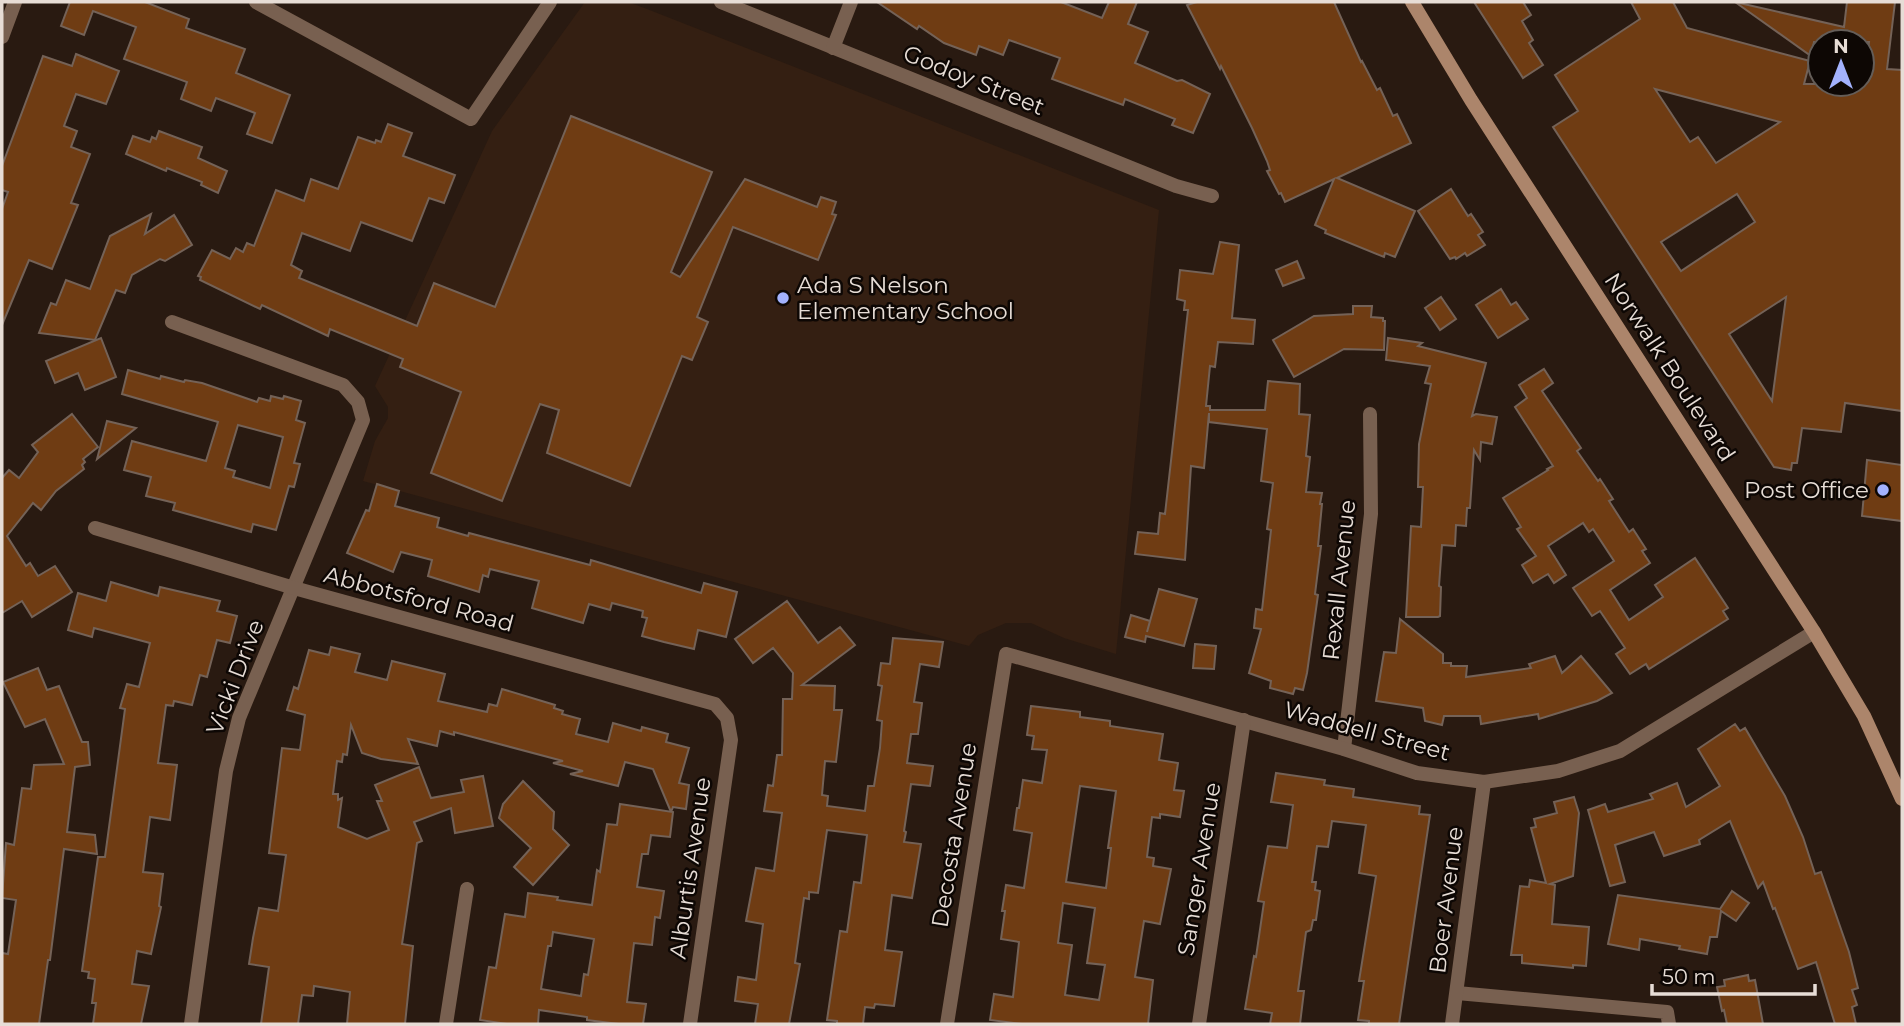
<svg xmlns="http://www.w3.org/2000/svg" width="1904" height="1026" viewBox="0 0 1904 1026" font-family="Montserrat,sans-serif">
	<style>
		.built { fill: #341f12 }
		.building { fill: #6f3c13; stroke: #746257; stroke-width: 2; fill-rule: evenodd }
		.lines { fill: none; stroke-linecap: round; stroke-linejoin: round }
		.street { stroke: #786050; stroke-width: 14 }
		.secondary { stroke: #ac856b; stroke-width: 14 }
		.poi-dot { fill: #a3b2fd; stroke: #0d0704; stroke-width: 2.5 }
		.labels { text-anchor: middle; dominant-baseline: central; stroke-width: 5; stroke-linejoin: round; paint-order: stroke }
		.street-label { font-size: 23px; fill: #e7ddd6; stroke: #0d0704 }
		.poi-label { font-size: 23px; fill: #e7ddd6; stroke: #0d0704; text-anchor: start }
	</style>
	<rect width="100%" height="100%" fill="#291a11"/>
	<path class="built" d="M585,2H628L647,9L1159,210L1116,654L1064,638L1031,623H1006L978,635L969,646L363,481L375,441L388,418V407L375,386L492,131Z"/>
	<g class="building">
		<path d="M70,2H145L189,19L186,28L245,49L236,73L290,95L272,143L247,134L255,113L216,98L211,111L181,99L187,82L124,59L136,27L93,11L84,35L61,26Z"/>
		<path d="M877,2H1061L1102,18L1109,2H1137L1128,24L1148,32L1135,63L1177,81L1182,80L1210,94L1193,133L1172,125L1175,119L1125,99L1123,105L1052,79L1060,58L1009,40L1003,55L979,46L976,55L944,43L919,26L917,29Z"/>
		<path d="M1197,2H1334L1361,62L1362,61L1377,90L1380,88L1393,116L1397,114L1411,143L1337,178L1415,211L1395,257L1385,253L1384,257L1325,233L1326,230L1315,225L1334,179L1285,202L1281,193L1279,194L1267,171L1270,170L1267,161L1252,128L1221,66L1220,69L1187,5Z"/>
		<path d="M1474,2H1523L1531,15L1522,21L1533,40L1529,43L1543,65L1523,78Z"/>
		<path d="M1631,2H1673L1687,28L1810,61L1804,84H1863L1869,42H1814L1811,56L1735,2L1844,27L1847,2H1895L1887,69L1902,70V411L1845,403L1841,432L1802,428L1797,463H1792L1791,470L1774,467L1553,127L1578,111L1555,75L1640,19ZM1655,89L1731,109L1780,122L1716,163L1698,137L1690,142ZM1737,194L1755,222L1681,271L1661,242ZM1786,297L1772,401L1729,334Z"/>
		<path d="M76,54L119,71L106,104L76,94L64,126L77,131L71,147L90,154L71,203L78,205L52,269L29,260L2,325V209L8,192L2,190V166L43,56L72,66Z"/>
		<path d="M571,116L712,172L671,272L680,277L745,179L817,207L821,197L836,202L832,214L836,215L818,260L733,227L697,317L708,322L692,360L682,356L630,486L547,453L559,410L540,404L502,501L431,473L461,392L400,367L403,359L330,329L328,336L262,305L260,309L200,280L201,277L198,276L212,250L230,259L236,248L243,252L247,243L254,246L276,190L304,201L311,179L338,189L358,137L375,143L376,140L381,142L388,124L412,133L403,156L455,175L444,203L429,198L412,241L361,222L350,251L302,233L291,265L302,271L299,278L417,326L434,283L495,307Z"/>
		<path d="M159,131L202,147L198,158L227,171L218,193L201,185L202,182L167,168L166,171L126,154L133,136L150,142L152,137L156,139Z"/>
		<path d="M1451,189L1468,216L1471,214L1483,232L1478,235L1485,245L1467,256L1465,253L1456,259L1455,257L1450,259L1418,211Z"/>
		<path d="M151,214L145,234L174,215L192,245L165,261L160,259L132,275L125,293L116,290L95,340L39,333L51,303L56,305L66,280L90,289L110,236Z"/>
		<path d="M1220,242L1239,245L1232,318L1255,320L1253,344L1218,342L1215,367L1210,366L1206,406H1210V410H1265L1268,381L1300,384L1299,414L1310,415L1306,456L1310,457L1306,492L1322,493L1320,504H1322L1318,546H1321L1315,594L1318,595L1307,673L1303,690L1295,688L1293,694L1270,688L1271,681L1249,673L1261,629L1254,628L1256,609L1262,610L1271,530L1267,529L1273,483L1261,481L1267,429L1209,422V413L1204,468L1191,466L1185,560L1135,554L1138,532L1158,534L1160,513L1165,514L1188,310H1184L1185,301L1177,299L1180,270L1213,274Z"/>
		<path d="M1297,261L1304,278L1283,286L1276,270Z"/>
		<path d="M1501,289L1511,305L1516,302L1528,319L1498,338L1476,305Z"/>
		<path d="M1441,297L1456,319L1440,330L1425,308Z"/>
		<path d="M1353,306H1372L1371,317L1383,318V321H1385L1384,350L1344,349L1294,377L1273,340L1314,316L1353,314Z"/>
		<path d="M101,338L116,377L85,390L78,373L55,383L46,361Z"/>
		<path d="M1388,338L1422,343L1418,346L1486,363L1472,416L1476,414L1497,417L1492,444L1481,442L1480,460L1474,450L1470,508H1467L1466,526L1456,525L1455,546L1442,545L1439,586L1441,587L1440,616L1438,617H1406L1411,526L1421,527L1423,487H1418L1419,444L1431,384L1425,383L1430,366L1386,360Z"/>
		<path d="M1544,369L1553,383L1542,391L1581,448L1577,451L1598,481L1600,479L1613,499L1609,501L1629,532L1633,529L1646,549L1642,551L1650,563L1610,590L1629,620L1663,597L1655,585L1695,558L1728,608L1723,611L1728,619L1649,669L1646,664L1630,674L1616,654L1625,648L1600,611L1592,616L1573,588L1614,561L1593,529L1589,532L1583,523L1548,546L1566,575L1554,583L1548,574L1533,583L1522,565L1536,556L1517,529L1521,527L1503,498L1548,470L1547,469L1553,466L1515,407L1527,398L1519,385Z"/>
		<path d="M128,370L160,379L161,376L184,382L185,380L202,383L257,402L259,398L270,401L271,396L283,399L284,396L301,401L296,420L305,423L294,463L300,464L294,487L289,486L276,530L253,524L251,532L173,510L175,503L146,496L151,477L124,470L132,441L206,461L218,422L122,394ZM238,425L283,437L270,488L233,477L235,471L225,468Z"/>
		<path d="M72,414L98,447L83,459L85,462L82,465L84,469L56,491L41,510L33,503L7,536L26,566L30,563L38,576L55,566L72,592L32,617L22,601L2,613V478L9,470L19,478L38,452L32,445Z"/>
		<path d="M107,421L136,428L97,459Z"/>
		<path d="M1867,460L1902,465V521L1862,516Z"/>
		<path d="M377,484L399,491L395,506L439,518L437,527L468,536L469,533L590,565L591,560L701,593L704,583L737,592L726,637L698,630L694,649L664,642L642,636L647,618L642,617L643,611L612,603L610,610L589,604L583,623L532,608L539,581L490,569L488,577L483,575L479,592L428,576L432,560L401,552L393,572L347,553L366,510L369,511Z"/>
		<path d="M111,582L158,596L160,587L220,601L217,611L237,616L230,643L217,640L207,677L200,675L192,705L174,701L173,706L166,705L158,763L177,765L170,820L150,817L143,872L163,874L159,906L161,907L151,954L137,951L132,984L149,986L141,1024H93L96,1003H92L95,979L88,978L89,972L82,971L98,857H105L125,709L120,708L127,684L139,687L150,643L94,628L92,637L68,630L78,593L106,601Z"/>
		<path d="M1159,589L1197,599L1184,646L1146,636L1145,642L1125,637L1131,615L1150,621L1147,632Z"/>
		<path d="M787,601L818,643L840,627L855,645L802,685L835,686L834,710H842L836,762L825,761L822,795L828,796L827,806L865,811L868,786H874L880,748L882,721L877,720L882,686L878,685L881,663L890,664L893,638L943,642L939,667L920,664L914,702L922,703L918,734H911L907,763L933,766L930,786L911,784L904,831L906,832L904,842L921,844L912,898L892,895L885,950L902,952L894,1006L875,1004L874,1008L865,1007L863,1024H837V1021L827,1020L840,931L847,932L854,882L861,883L867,835L827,830L818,893L809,892V899L804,898L795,963L800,964L789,1024H755L758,1004L735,1001L738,977L756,980L763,924L746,921L756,868L774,871L782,813L764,811L768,785L773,786L777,755H782L783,699H792L793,673L773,648L753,663L735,639Z"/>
		<path d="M1400,619L1443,654V663H1451V666H1467L1466,677L1531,668L1529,664L1555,656L1562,673L1581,656L1612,693L1597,701L1539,719L1538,714L1481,724L1480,716H1444L1442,725L1425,721L1423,708L1376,701L1384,652L1396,653Z"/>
		<path d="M1195,644L1216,646L1214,669L1193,668Z"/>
		<path d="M331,647L360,654L355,672L387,680L392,661L445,674L438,701L487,712L489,704L497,706L502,689L555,705L554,708L563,711L562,714L580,719L576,734L608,742L613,723L641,731L642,727L668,734L666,742L689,748L679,783L689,785L686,809L673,807L671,812L653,769L625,762L618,786L570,774L583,771L553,763L563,761L454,732V735L440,731L437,746L408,739L418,764L381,759L362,753L351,725L347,755L343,754L342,762L337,761L333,794H338V800L342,798L338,827L367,839L389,830L377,801H382L375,785L419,767L431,798L464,792L461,780L483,776L493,826L455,833L451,808L414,822L422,841L417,843L402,944L413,946L405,1024H347L350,992L314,986L313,996L302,995L298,1024H261L269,967L249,964L253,938L259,908L278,911L286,855L269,853L282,748L300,750L305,715L287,710L294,687L298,689L309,650L329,655Z"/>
		<path d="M38,668L47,690L59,686L82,742H88L90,765L75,767L67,832L95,835L97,854L64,849L50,960H48L39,1024H2V953L8,954L16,900L2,898L6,843L14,845L22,788L31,789L34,765L64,764L45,719L25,727L3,682Z"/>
		<path d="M1031,706L1080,712V717L1110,721V726L1163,734L1159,760L1178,763L1174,790L1184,791L1180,817L1160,814V818L1152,817L1147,857L1154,858L1153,866L1171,869L1160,924L1144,921L1135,977L1153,980L1148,1024H1022L990,1020L994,994L1013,997L1019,942L1001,939L1005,911H1002L1006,885L1024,888L1032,833L1014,830L1017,808H1019L1023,780L1042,783L1047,750L1032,749L1034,736L1027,735ZM1080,786L1116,791L1108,848H1111L1106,888L1066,882ZM1063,903L1095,908L1087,963L1105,965L1099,1000L1065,995L1072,945L1058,943Z"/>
		<path d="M1735,724L1740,731L1745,728L1785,796L1803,837L1815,874L1821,872L1849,952L1858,988L1852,990L1857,1005L1852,1007L1856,1024H1835L1816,962L1798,969L1775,908L1773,909L1763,882L1758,888L1730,821L1699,840L1700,844L1664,856L1654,832L1615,845L1625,882L1610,886L1588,810L1605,804L1608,812L1653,799L1650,794L1677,783L1686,807L1720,786L1698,749Z"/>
		<path d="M1276,773L1325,780L1324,785L1354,789L1353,797L1420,806L1419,814L1430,815L1399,1024H1369V1021L1358,1020L1364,981H1359L1376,876L1359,873L1366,825L1332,821L1328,847L1317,846L1312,882H1316L1315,890L1320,891L1316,920H1313L1311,930L1306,932L1298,991H1304L1300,1024H1270L1272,1013L1245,1009L1254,956L1256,957L1264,902L1258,901L1268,846L1287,848L1293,805L1271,802Z"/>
		<path d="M523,781L554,812L553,829L569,845L533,885L514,867L531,848L499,818L503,804Z"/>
		<path d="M1574,797L1579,813L1573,876L1550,884L1555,885L1552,924L1589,927L1586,966L1573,965V968L1522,963V955H1511L1520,886L1529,887L1530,880L1546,883L1531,828L1536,827L1534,819L1557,813L1554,802Z"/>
		<path d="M620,804L673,812L670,837L651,835L648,854H642L637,887L664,891L660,918L655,917L652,945L634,943L627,1002L646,1004L643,1024H619L587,1020V1017L539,1010L538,1024H507L480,1020L489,967L496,968L505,914L525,917L528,893L558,897L557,900L592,905L597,870L600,872L607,824L617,825ZM553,932L594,939L588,975L584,974L581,996L541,989L548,946H551Z"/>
		<path d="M1732,891L1749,903L1736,921L1721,911L1717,937H1710L1707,954L1679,949L1680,946L1640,939L1639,950L1608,944L1618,895L1720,909Z"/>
		<path d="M1748,975L1749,981L1755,980L1763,1024H1727L1724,1010L1722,1011L1717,987L1725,986L1724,980Z"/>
	</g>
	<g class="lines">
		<g class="street">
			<path d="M256,2L471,119L550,2"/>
			<path d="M721,2L1176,186L1212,196"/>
			<path d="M2,37L15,2"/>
			<path d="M833,48L851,2"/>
			<path d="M172,322L343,385L358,402L363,420L239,718L226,771L191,1024"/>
			<path d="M95,528L294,588L715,704L727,718L731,740L690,1024"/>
			<path d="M1344,749L1371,514L1370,414"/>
			<path d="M1457,993L1667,1012L1669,1024"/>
			<path d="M446,1024L467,889"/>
			<path d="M947,1024L1006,654L1344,749L1417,773L1484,782L1558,771L1620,751L1814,632"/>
			<path d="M1199,1024L1244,720"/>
			<path d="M1452,1024L1484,782"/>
		</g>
		<path class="secondary" d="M1412,2L1471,100L1814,632L1864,716L1902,799"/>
	</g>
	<g class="poi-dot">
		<circle cx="783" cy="298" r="7"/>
		<circle cx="1883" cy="490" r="7"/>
	</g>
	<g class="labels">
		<g class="street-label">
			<text transform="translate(974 80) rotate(22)">Godoy Street</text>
			<text transform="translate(1670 367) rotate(57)">Norwalk Boulevard</text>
			<text transform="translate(1339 580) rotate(-84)">Rexall Avenue</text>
			<text transform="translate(419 599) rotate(15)">Abbotsford Road</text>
			<text transform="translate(235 677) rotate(-69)">Vicki Drive</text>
			<text transform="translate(1367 731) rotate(15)">Waddell Street</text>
			<text transform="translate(954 835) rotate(-81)">Decosta Avenue</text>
			<text transform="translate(690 868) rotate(-82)">Alburtis Avenue</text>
			<text transform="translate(1199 869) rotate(-81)">Sanger Avenue</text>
			<text transform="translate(1446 900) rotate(-83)">Boer Avenue</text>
		</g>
		<g class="poi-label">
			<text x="797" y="285">Ada S Nelson<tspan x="797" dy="26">Elementary School</tspan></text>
			<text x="1869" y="490" text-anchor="end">Post Office</text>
		</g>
	</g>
	<rect width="1904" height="1026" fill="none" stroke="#e7ddd6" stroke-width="7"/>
	<g transform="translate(1841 63)"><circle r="33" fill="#0d0704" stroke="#645d58" stroke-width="2"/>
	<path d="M0-5L12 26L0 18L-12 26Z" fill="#a3b2fd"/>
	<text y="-10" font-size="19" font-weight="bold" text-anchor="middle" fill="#e7ddd6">N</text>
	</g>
	<path d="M1652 984v10h163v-10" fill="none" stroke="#e7ddd6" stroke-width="3.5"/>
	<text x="1662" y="984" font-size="21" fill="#e7ddd6" stroke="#0d0704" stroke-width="5" paint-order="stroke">50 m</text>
</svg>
